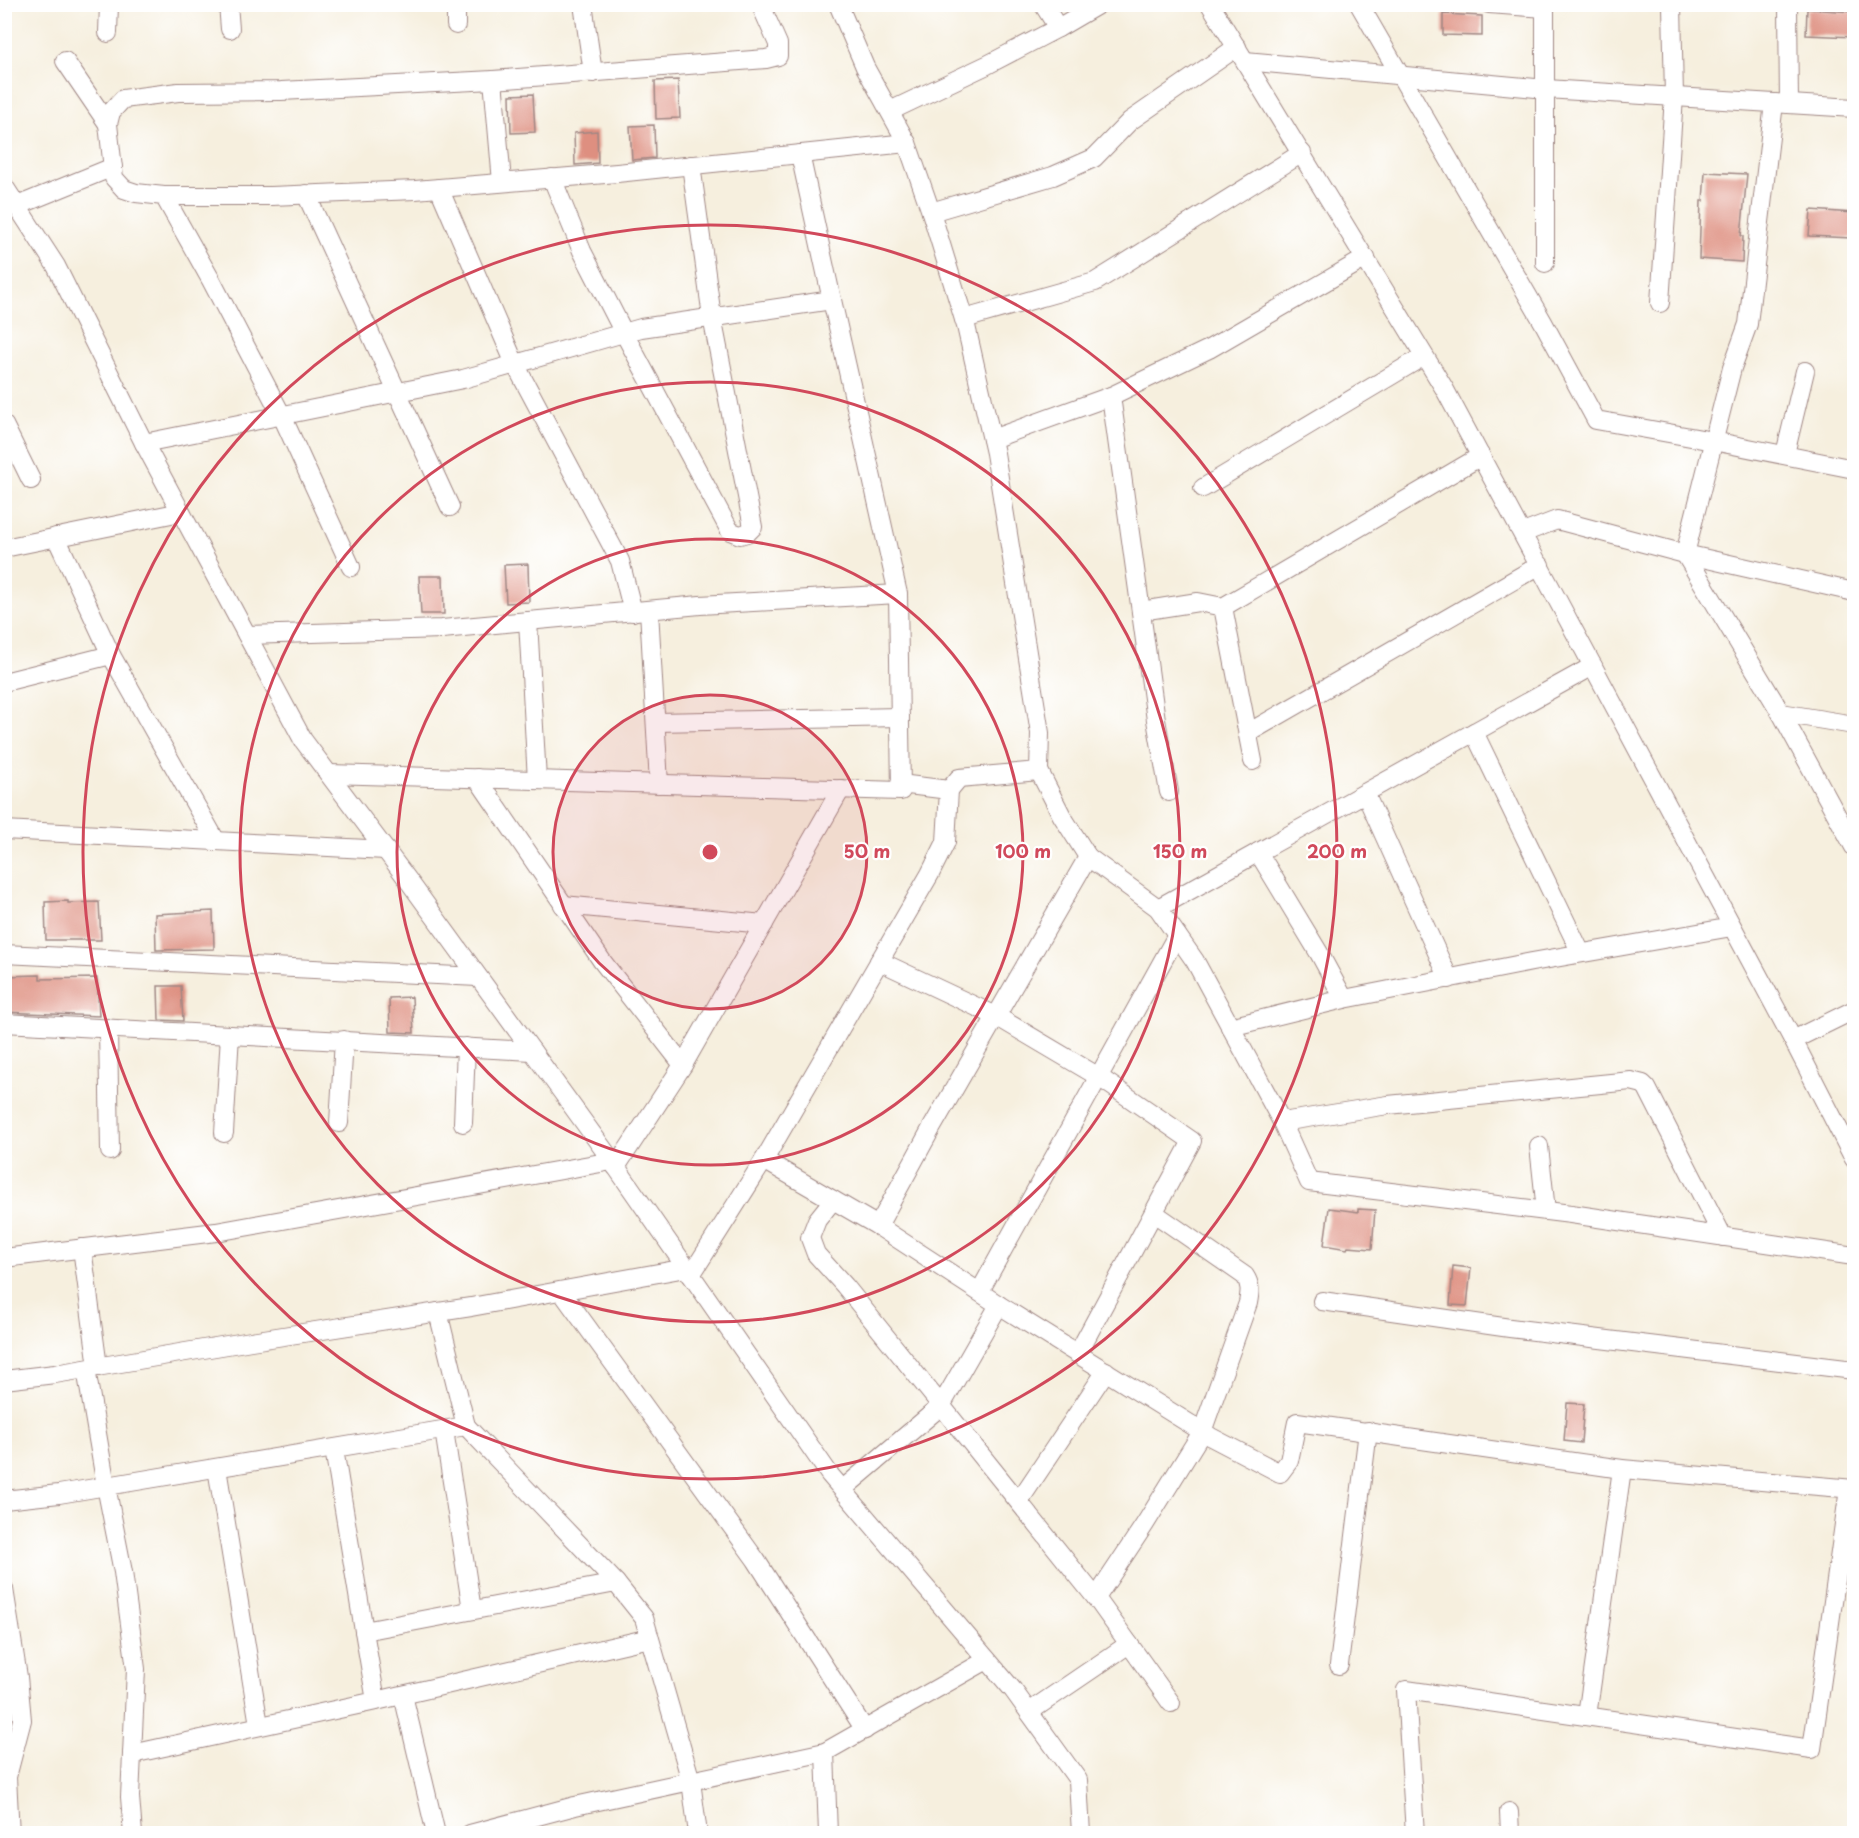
<svg xmlns="http://www.w3.org/2000/svg" width="1859" height="1838" viewBox="0 0 1859 1838" font-family="'Playpen Sans',sans-serif">
	<style>
		.building { fill: #de8f80 }
		.lines { fill: none; stroke-linecap: round; stroke-linejoin: round }
		.minor-casing { stroke: #a08784; stroke-width: 20 }
		.minor { stroke: #fff; stroke-width: 18 }
		.ring { fill: none; stroke: #d1495b; stroke-width: 3 }
		.centre { fill: #d1495b; stroke: #fff; stroke-width: 3 }
		.ring-label { font-size: 18px; text-anchor: middle; font-weight: bold; fill: #d1495b; stroke: #fff; stroke-width: 4.5; stroke-linejoin: round; paint-order: stroke }
	</style>
	<rect width="100%" height="100%" fill="#fff"/>
	<filter id="ink" filterUnits="userSpaceOnUse"><feTurbulence type="fractalNoise" baseFrequency=".0167" numOctaves="2"/><feDisplacementMap in="SourceGraphic" scale="12" xChannelSelector="R" yChannelSelector="G"/><feConvolveMatrix kernelMatrix="1 2 1 2 8 2 1 2 1" color-interpolation-filters="sRGB"/></filter>
	<filter id="wash" filterUnits="userSpaceOnUse"><feTurbulence type="fractalNoise" baseFrequency=".008" numOctaves="4" result="noise"/><feDisplacementMap in="SourceGraphic" scale="24" xChannelSelector="R" yChannelSelector="G"/><feGaussianBlur stdDeviation="1.35" result="paint"/><feColorMatrix in="noise" values="0 0 0 0 0 0 0 0 0 0 0 0 0 0 0 0 0 1.4 0 .05"/><feComposite in="paint" operator="in"/></filter>
	<g filter="url(#wash)">
		<rect width="100%" height="100%" fill="#f6efde"/>
		<g id="blocks">
			<g class="building">
				<path d="M1807,9L1854,12V37L1806,35Z"/>
				<path d="M1443,14L1482,16V36L1443,35Z"/>
				<path d="M678,80L680,118L656,119L655,81Z"/>
				<path d="M533,94L535,132L511,133L510,95Z"/>
				<path d="M654,125L655,158L632,160L630,126Z"/>
				<path d="M597,131L598,163L575,165L574,133Z"/>
				<path d="M1705,172L1747,174L1741,236H1743L1742,262L1699,259L1701,201H1703Z"/>
				<path d="M1811,210L1853,213L1852,238L1809,236Z"/>
				<path d="M528,564L529,602L506,603L504,565Z"/>
				<path d="M419,576H443L444,614H421Z"/>
				<path d="M68,901V903L99,902L101,940H46L45,902Z"/>
				<path d="M213,911L214,949L156,950L155,914Z"/>
				<path d="M40,975V979L97,978L99,1016L4,1012V976Z"/>
				<path d="M158,986H181L183,1021L159,1020Z"/>
				<path d="M412,997L414,1033L390,1032L389,998Z"/>
				<path d="M1329,1208L1358,1212V1209L1375,1210L1372,1249L1348,1247L1347,1249L1324,1245Z"/>
				<path d="M1453,1266L1471,1268L1467,1306L1450,1305Z"/>
				<path d="M1567,1403L1584,1404L1581,1443L1564,1441Z"/>
			</g>
		</g>
	</g>
	<g filter="url(#ink)">
		<use href="#blocks" fill-opacity="0" stroke="#a08784" stroke-width="1.5"/>
		<g class="lines">
			<defs>
				<g id="minor">
					<path d="M228,4L230,29"/>
					<path d="M583,4L593,73"/>
					<path d="M838,4L865,67L907,143L931,212L966,326L995,453L1040,733L1039,771L959,778L949,790"/>
					<path d="M1043,4L1058,28L1099,4"/>
					<path d="M1210,4L1444,388L1793,1040L1854,1159"/>
					<path d="M1359,4L1543,322L1596,420L1713,441L1854,469"/>
					<path d="M1489,4L1545,8"/>
					<path d="M1545,4V263"/>
					<path d="M1788,4L1789,104"/>
					<path d="M456,25V4"/>
					<path d="M108,33L109,4"/>
					<path d="M65,61L108,124"/>
					<path d="M1245,61L1546,89L1854,108"/>
					<path d="M493,80L502,182"/>
					<path d="M890,111L987,65L1058,28"/>
					<path d="M552,178L582,251L624,333L730,531L740,535L747,533L753,527L752,522L712,317L691,165"/>
					<path d="M4,186L56,266L144,443L303,740L408,880L612,1161L830,1475L1013,1690L1078,1780L1081,1834"/>
					<path d="M439,188L515,364L620,561L633,612"/>
					<path d="M306,194L450,507"/>
					<path d="M164,196H271L415,190L617,173L907,143"/>
					<path d="M17,206L113,167"/>
					<path d="M931,212L1053,176L1094,158L1130,121L1237,47"/>
					<path d="M1660,303L1674,97L1672,4"/>
					<path d="M964,319L1095,282L1302,153"/>
					<path d="M1111,396L1156,720L1169,792"/>
					<path d="M4,425L31,480"/>
					<path d="M992,439L1111,396L1209,349L1366,258"/>
					<path d="M144,443L463,379L641,328L832,300L800,154"/>
					<path d="M1785,454L1805,371"/>
					<path d="M1203,488L1424,356"/>
					<path d="M1523,533L1557,520L1685,554L1732,368L1748,324L1774,103"/>
					<path d="M56,537L111,655L216,841"/>
					<path d="M4,548L181,512"/>
					<path d="M1685,554L1781,713L1854,847"/>
					<path d="M1685,554L1854,592"/>
					<path d="M351,567L282,416L211,280L164,196L136,193L124,189L114,178L108,124L111,112L123,99L178,92L281,91L493,80L766,59L778,56V44L762,8"/>
					<path d="M649,610L659,784"/>
					<path d="M1141,611L1198,602L1223,607"/>
					<path d="M528,621L537,780"/>
					<path d="M247,635L442,629L700,605L898,594"/>
					<path d="M4,682L111,655"/>
					<path d="M1781,713L1854,725"/>
					<path d="M656,722L900,717"/>
					<path d="M1474,732L1581,953"/>
					<path d="M1248,733L1540,565"/>
					<path d="M1253,761L1223,607L1481,456"/>
					<path d="M329,774L901,791L898,594L832,300"/>
					<path d="M477,778L602,961L683,1065"/>
					<path d="M1365,793L1449,979"/>
					<path d="M4,830L386,850"/>
					<path d="M1088,857L1158,908L1195,961L1282,1122L1388,1105L1631,1081L1643,1084L1647,1088L1723,1237"/>
					<path d="M563,905L764,924"/>
					<path d="M1158,908L1593,666"/>
					<path d="M4,954L478,977"/>
					<path d="M879,961L996,1016L1099,1077L1192,1141L1078,1353"/>
					<path d="M1344,999L1532,962L1732,927"/>
					<path d="M4,1023L532,1051"/>
					<path d="M1230,1027L1344,999L1319,953L1258,852"/>
					<path d="M108,1028L110,1151"/>
					<path d="M1793,1040L1854,1010"/>
					<path d="M1282,1122L1309,1182L1571,1214L1854,1256"/>
					<path d="M339,1123L344,1040"/>
					<path d="M463,1123L466,1047"/>
					<path d="M224,1133L230,1035"/>
					<path d="M1539,1146L1546,1211"/>
					<path d="M764,1160L878,1226L999,1305L1211,1437L1280,1473L1289,1461L1297,1422L1622,1469L1854,1489"/>
					<path d="M616,1167L683,1065L841,789"/>
					<path d="M833,1200L817,1220L810,1238L816,1254L845,1286L1096,1598L1129,1644L1029,1712"/>
					<path d="M878,1226L931,1129L1088,857L1062,816L1039,771"/>
					<path d="M82,1248L98,1367"/>
					<path d="M4,1258L216,1232L612,1161"/>
					<path d="M691,1275L764,1160L930,874L946,842L949,790L900,784"/>
					<path d="M561,1291L756,1560L865,1730"/>
					<path d="M980,1291L1177,935"/>
					<path d="M1322,1301L1510,1328L1854,1370"/>
					<path d="M86,1369L106,1486L123,1572L136,1669L130,1797L133,1834"/>
					<path d="M4,1380L55,1374L251,1341L471,1307L686,1268"/>
					<path d="M466,1426L616,1583"/>
					<path d="M444,1430L472,1610"/>
					<path d="M334,1449L364,1631L616,1583L644,1618L691,1781L698,1834"/>
					<path d="M217,1468L259,1725"/>
					<path d="M843,1489L941,1406L999,1305"/>
					<path d="M4,1500L59,1494L466,1426L438,1312"/>
					<path d="M1019,1501L1106,1371"/>
					<path d="M4,1589L18,1677L22,1720L7,1777L10,1834"/>
					<path d="M1096,1598L1145,1524L1202,1432L1248,1303C1250,1292 1251,1285 1245,1276L1154,1213"/>
					<path d="M1129,1644L1171,1703"/>
					<path d="M1339,1665L1368,1431"/>
					<path d="M403,1695L436,1834"/>
					<path d="M376,1701L650,1638"/>
					<path d="M1587,1716L1622,1469"/>
					<path d="M825,1752L828,1834"/>
					<path d="M132,1754L376,1701L364,1631"/>
					<path d="M1509,1812L1510,1834"/>
					<path d="M470,1834L575,1806L825,1752L987,1660"/>
					<path d="M1415,1834L1406,1690L1812,1749L1849,1489"/>
				</g>
			</defs>
			<use href="#minor" class="minor-casing"/>
			<use href="#minor" class="minor"/>
		</g>
	</g>
	<circle cx="710" cy="852" r="157" fill="#d1495b" fill-opacity=".12"/>
	<g class="ring">
		<circle cx="710" cy="852" r="157"/>
		<circle cx="710" cy="852" r="313"/>
		<circle cx="710" cy="852" r="470"/>
		<circle cx="710" cy="852" r="627"/>
	</g>
	<circle cx="710" cy="852" r="9" class="centre"/>
	<g class="ring-label">
		<text x="867" y="858">50 m</text>
		<text x="1023" y="858">100 m</text>
		<text x="1180" y="858">150 m</text>
		<text x="1337" y="858">200 m</text>
	</g>
	<rect width="1859" height="1838" fill="none" stroke="#fff" stroke-width="24"/>
</svg>
